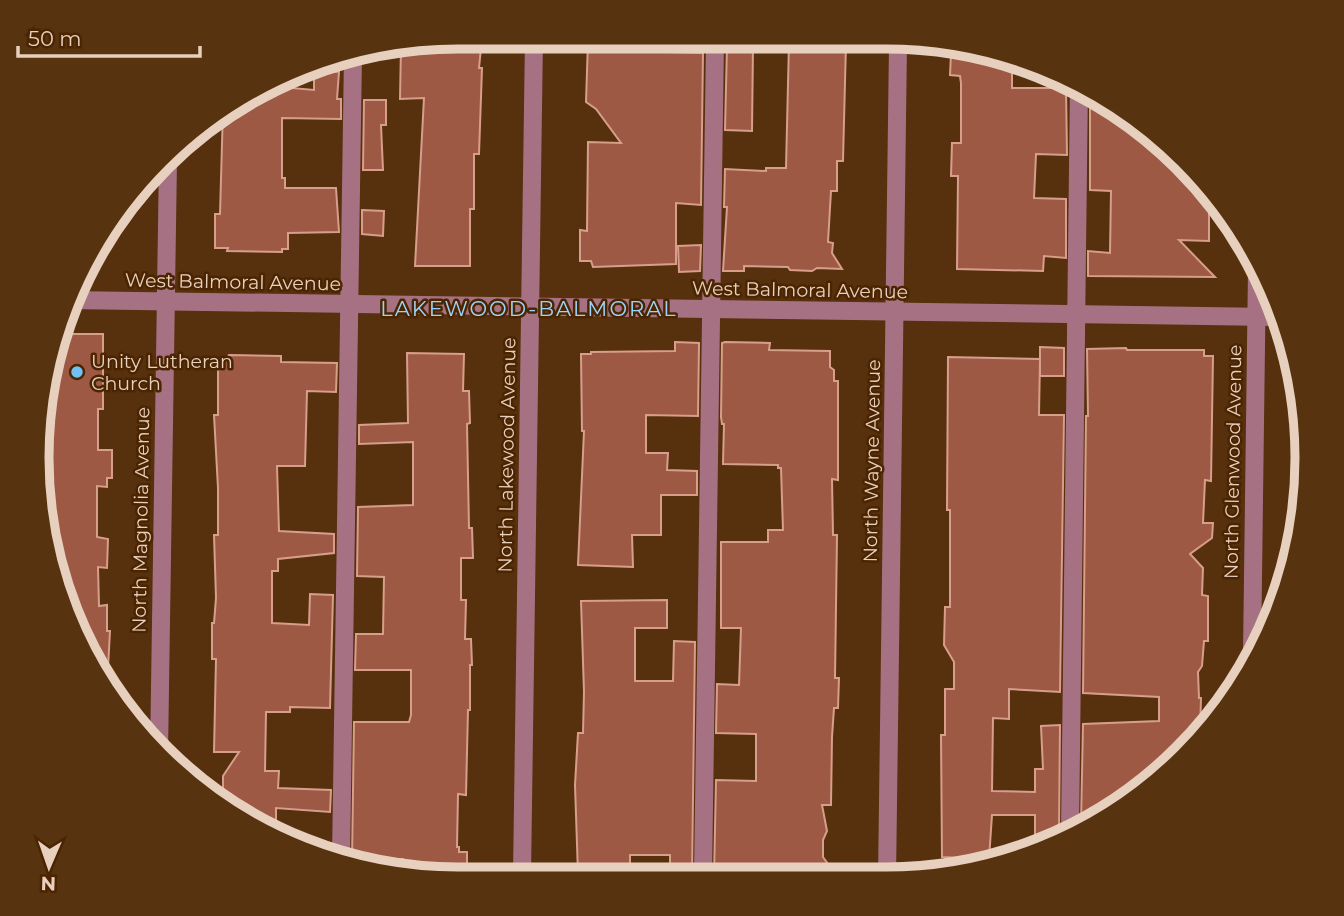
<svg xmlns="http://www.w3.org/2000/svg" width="1344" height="916" viewBox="0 0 1344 916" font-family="Montserrat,sans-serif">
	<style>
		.building { fill: #9d5944; stroke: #d79e8c; stroke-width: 2 }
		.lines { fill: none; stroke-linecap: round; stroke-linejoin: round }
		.minor { stroke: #a67283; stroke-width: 18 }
		.poi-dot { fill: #70c1f4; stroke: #4b2501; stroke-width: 2.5 }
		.labels { text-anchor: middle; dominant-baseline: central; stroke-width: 5; stroke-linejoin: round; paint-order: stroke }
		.street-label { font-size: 19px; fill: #e8d0be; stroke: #4b2501 }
		.poi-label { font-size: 19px; fill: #e8d0be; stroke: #4b2501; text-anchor: start }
		.neighbourhood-label { font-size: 21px; letter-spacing: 2px; fill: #9ad4fa; stroke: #4b2501 }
		.rim { fill: none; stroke: #e8d0be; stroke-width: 9 }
	</style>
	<rect width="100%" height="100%" fill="#57300d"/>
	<g class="building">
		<path d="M458,37H472L481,48L479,68H482L479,154H474V209H470V266H415L424,98L400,99L401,46Z"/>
		<path d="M588,41H656V43L667,42V52L703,53L701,205L676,203V264L593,267L591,261H580V230L587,231L588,142L621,143L596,109L586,102Z"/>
		<path d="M789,42L846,43L843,161H837V191H831L828,242L833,243L832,253L842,269L817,268L812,271L790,270L788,267L744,266V271H723L727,207H724L725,169L766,171V168H786Z"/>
		<path d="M727,45H753L752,131L725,130Z"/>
		<path d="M961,47H973L1012,60V88H1066L1067,155L1036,154L1034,198L1066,199V258L1044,256L1043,271L957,269L958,176H951L952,143H961V83L960,76L950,75L951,54L960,53Z"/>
		<path d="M314,70L339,72L337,99H341V119L282,118V178H285V188H336L339,232L288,233V249H282V252L227,251L228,248H215V214H220L223,109L269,86L314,90Z"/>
		<path d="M1090,94L1184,160L1209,198V241L1179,240L1215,277L1088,276V251L1110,253L1111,191L1090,190Z"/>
		<path d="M364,100H386V125H381L383,170H363Z"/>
		<path d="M362,210L384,211L383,236L362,234Z"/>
		<path d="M701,245L700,271L679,272L678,246Z"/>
		<path d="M60,334H103V409H98V450H112V478H107V487L97,486V537L108,539L107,568L98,567L99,606L107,605V631H110L107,686L93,668L55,568L56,520H44L38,430Z"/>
		<path d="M675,342L699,343L698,416L646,415V453H668L667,470L697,471V495H661V535H632L633,567L578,565L584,431H582L581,354H591V352L675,351Z"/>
		<path d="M725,342L770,343L769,350L830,351V367L834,370V381H838V480L832,479L833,535H837L835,678H839L838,708H834L832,737L831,805H822L827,831L823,840V857L838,878L714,877L716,780L756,781V734L716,733L717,684L739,685L741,628H721V542H768V530H783L781,468H778V465L723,464L724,424H722L721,417L722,343Z"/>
		<path d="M1040,347L1064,348V376H1040Z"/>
		<path d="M1126,348L1127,350H1204V356H1213L1211,481L1205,480L1203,523H1213L1212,538L1190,554L1203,568L1202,595L1208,596V641H1204L1202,666L1198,672L1199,698H1201L1200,731L1183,756L1081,824L1083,724L1159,721V697L1083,693L1086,416H1088L1087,349Z"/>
		<path d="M407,353L464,354L463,391H469L470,423L467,424L469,528H472L473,558H461V600H466L465,639H471L472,665H470V710H468L466,795L458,794L457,847H459V852H467V873L403,872V859H352L354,722H409L411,715V670H355L356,634H383L384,577L357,576L358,507L413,505V442L359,444V425L408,423Z"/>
		<path d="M229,355L281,356V362L337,363L336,392L307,391L305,466H277L279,531L334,534V553L278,559V571H272V623L309,625L310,594L333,595L330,708L290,707V712H266L265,771H279L278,788L331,790L330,812L276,808V837L223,801V776L239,752H214L216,659H212V623H214L216,598L214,535H218V488L214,415H218V368Z"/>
		<path d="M948,357L1040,359L1039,415H1064L1060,692L1009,689V719L993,718L992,791L1035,792V769H1043L1041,726L1060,725L1059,832L1061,838L1055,842H1035V815H992L989,859L942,857L941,735H945V689H954V662L944,645L945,607H950V510H947Z"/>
		<path d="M667,600V628H635V681H673L674,641L695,642L692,876H670V855H630V875L578,874L575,785L578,733H583L584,692L581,601Z"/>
	</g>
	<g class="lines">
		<g class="minor">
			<path d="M68,300L1279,317"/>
			<path d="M1252,654L1257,269"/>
			<path d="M159,754L168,160"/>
			<path d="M1070,832L1079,85"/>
			<path d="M341,859L353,54"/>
			<path d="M522,874L534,38"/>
			<path d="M703,876L715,41"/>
			<path d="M887,879L898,44"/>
		</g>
	</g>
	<circle class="poi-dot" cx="77" cy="372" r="7"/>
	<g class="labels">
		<g class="street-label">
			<text transform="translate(233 282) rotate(1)">West Balmoral Avenue</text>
			<text transform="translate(800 290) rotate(1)">West Balmoral Avenue</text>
			<text transform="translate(507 455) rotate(-89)">North Lakewood Avenue</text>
			<text transform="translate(872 461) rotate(-89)">North Wayne Avenue</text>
			<text transform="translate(1233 462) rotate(-89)">North Glenwood Avenue</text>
			<text transform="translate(141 520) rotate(-89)">North Magnolia Avenue</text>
		</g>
		<g class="poi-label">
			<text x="91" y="361">Unity Lutheran<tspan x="91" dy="22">Church</tspan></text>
		</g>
		<g class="neighbourhood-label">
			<text x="529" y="308">LAKEWOOD-BALMORAL</text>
		</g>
	</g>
	<path d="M0 0H1344V916H0ZM458 49H886A409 409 0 0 1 1295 458V458A409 409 0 0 1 886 867H458A409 409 0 0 1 49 458V458A409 409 0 0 1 458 49Z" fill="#583310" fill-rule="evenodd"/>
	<path class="rim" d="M458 49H886A409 409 0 0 1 1295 458V458A409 409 0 0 1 886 867H458A409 409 0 0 1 49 458V458A409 409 0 0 1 458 49Z"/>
	<g transform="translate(49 867) rotate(182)" stroke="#4b2501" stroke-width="5" paint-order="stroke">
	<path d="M0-5L12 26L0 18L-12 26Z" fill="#e8d0be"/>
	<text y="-10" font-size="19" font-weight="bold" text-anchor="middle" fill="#e8d0be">N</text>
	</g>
	<path d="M18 46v10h182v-10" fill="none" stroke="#e8d0be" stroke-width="3.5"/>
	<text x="28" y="46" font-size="21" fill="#e8d0be" stroke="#4b2501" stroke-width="5" paint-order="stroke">50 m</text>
</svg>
